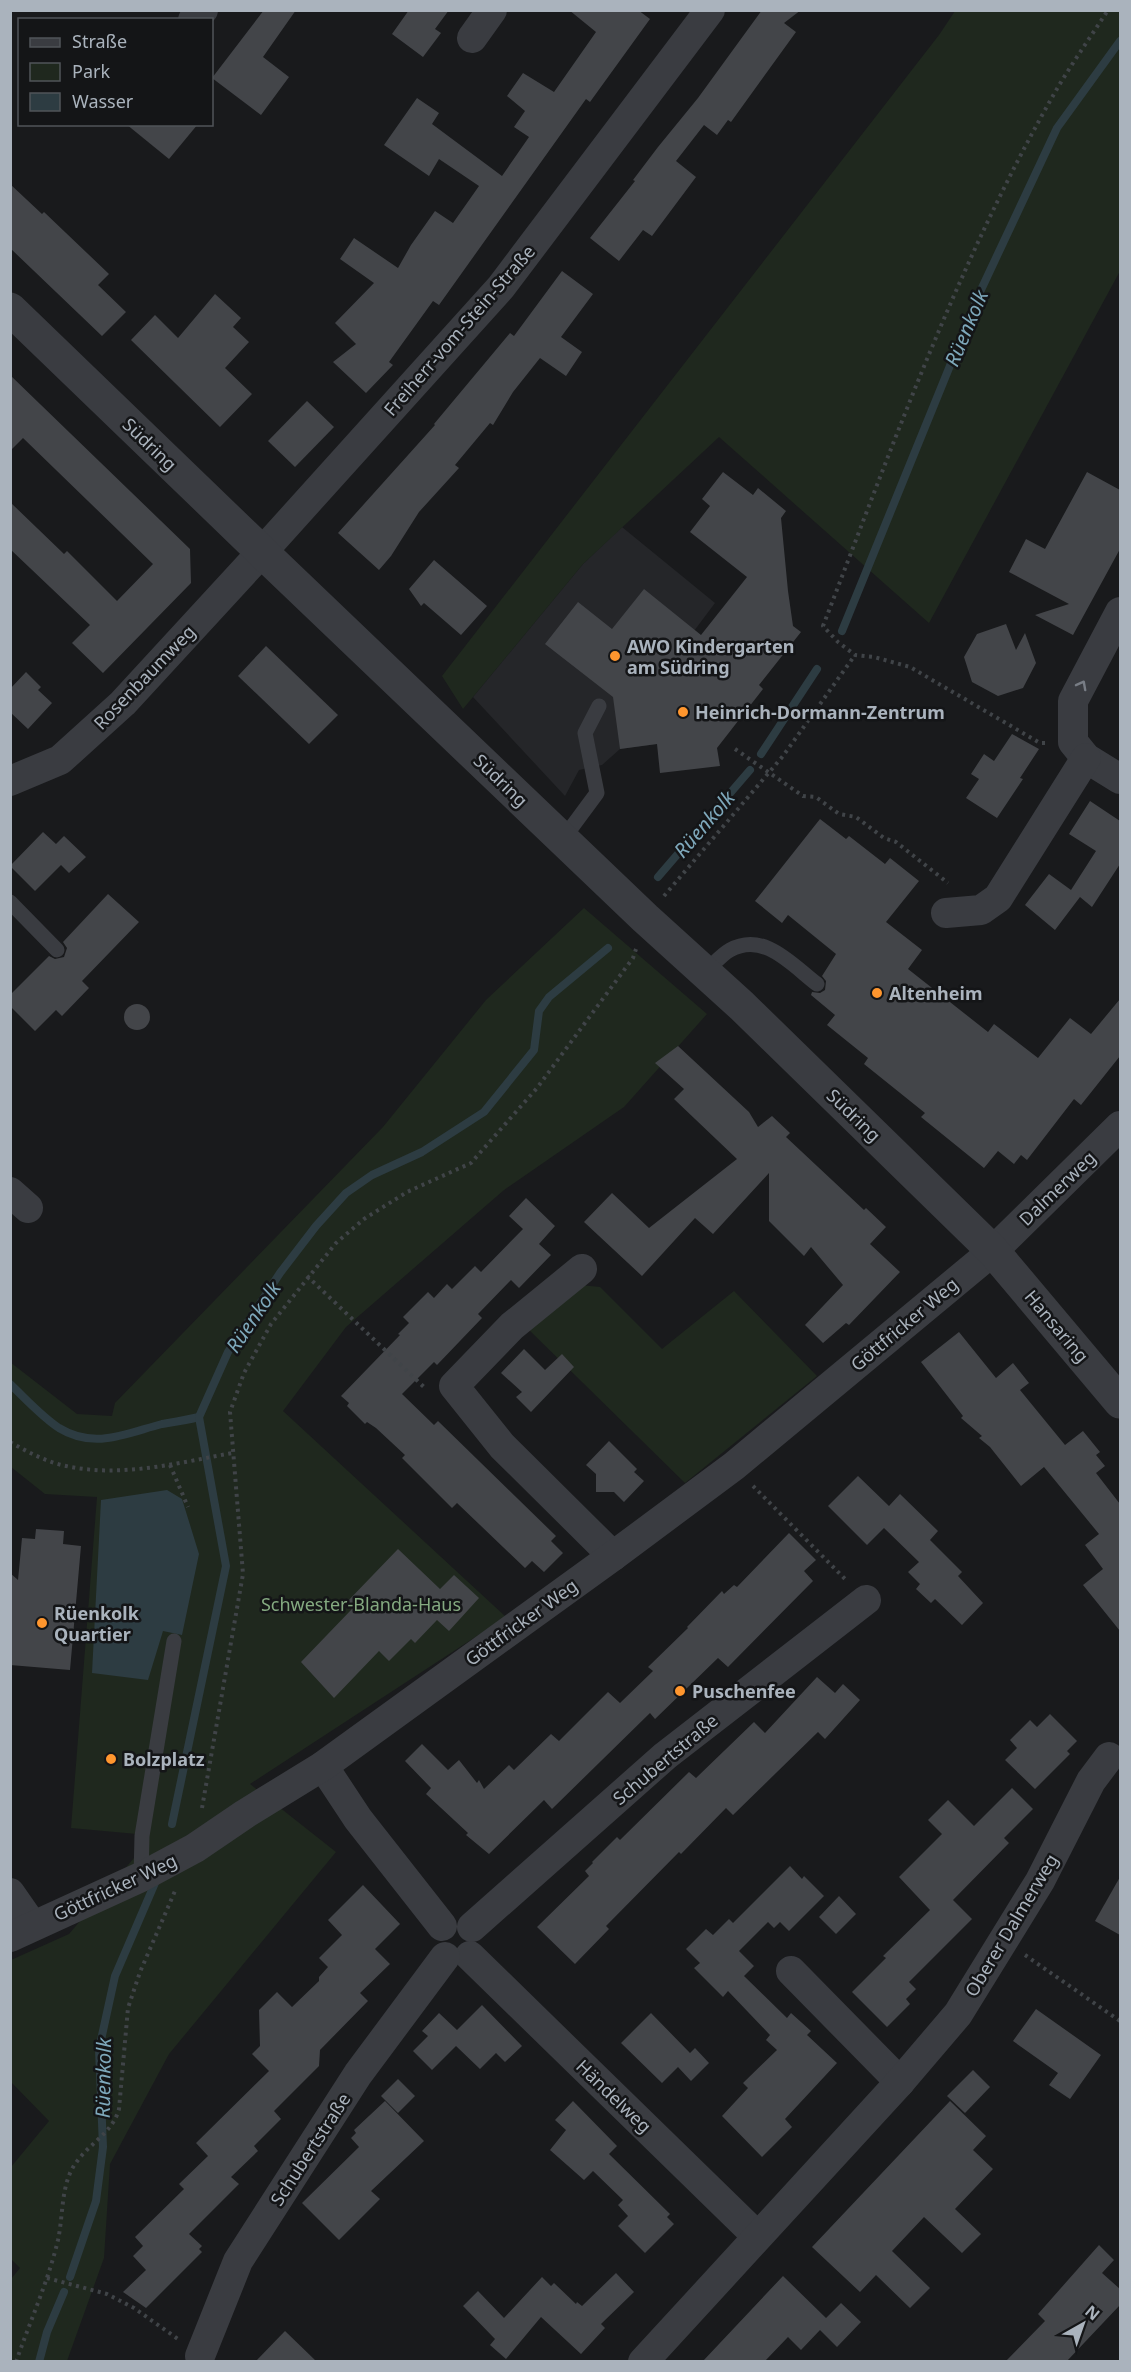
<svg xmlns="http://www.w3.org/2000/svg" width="1131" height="2372" viewBox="0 0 1131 2372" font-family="'Noto Sans',sans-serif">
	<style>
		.built { fill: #252629 }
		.green { fill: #1f281e }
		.water { fill: #2d3c42 }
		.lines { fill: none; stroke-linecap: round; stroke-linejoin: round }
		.stream { stroke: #2d3c42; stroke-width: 8 }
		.building { fill: #434549 }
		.path { stroke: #404448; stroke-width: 4; stroke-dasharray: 3 4.5; stroke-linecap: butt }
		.service { stroke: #3a3c41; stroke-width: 15 }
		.minor { stroke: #3a3c41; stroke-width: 30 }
		.tertiary { stroke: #3a3c41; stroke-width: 33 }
		.oneway { stroke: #787d85 }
		.poi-dot { fill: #ff962e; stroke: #141517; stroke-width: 2 }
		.labels { text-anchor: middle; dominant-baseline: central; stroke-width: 5; stroke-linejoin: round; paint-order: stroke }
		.street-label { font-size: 18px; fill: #aab3bd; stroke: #141517 }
		.poi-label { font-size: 18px; font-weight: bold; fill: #aab3bd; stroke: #141517; text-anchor: start }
		.park-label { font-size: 18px; fill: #84a980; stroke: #141517 }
		.water-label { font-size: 20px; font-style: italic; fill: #7ea8bb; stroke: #141517 }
	</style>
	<rect width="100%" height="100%" fill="#191a1c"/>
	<path class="built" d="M622,527L715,603L667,667L657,744L620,749L602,765L579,770L565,796L473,697L583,564Z"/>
	<g class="green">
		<path d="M955,11H1120V271L929,623L719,437L583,564L463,709L442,676L939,35Z"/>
		<path d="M584,908L707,1014L624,1107L504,1190L346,1327L283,1411L506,1617L250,1784L336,1852L169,2054L110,2164L104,2258L67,2361H11V2279L20,2268L11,2259V2167L49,2121L11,2082V1960L69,1934L134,1858L137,1834L71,1828L97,1497L45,1494L11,1467L10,1362L77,1414L112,1416L115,1403L383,1127L486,1000Z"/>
		<path d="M580,1285L600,1287L662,1349L734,1291L817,1376L685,1483L526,1327Z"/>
	</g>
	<path class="water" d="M167,1490L182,1499L199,1554L182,1635L163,1631L148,1680L92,1673L101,1500Z"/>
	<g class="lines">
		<g class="stream">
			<path d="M842,631L980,292L1057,128L1120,41"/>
			<path d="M761,754L817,669"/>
			<path d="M658,877L750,770"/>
			<path d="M10,1384C26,1399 41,1416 59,1428C95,1450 127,1433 162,1424C174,1422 187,1420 199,1417"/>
			<path d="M172,1824L226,1566L199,1417L228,1352L280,1273L316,1226L346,1193L372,1175L422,1152L484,1112L534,1050L539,1011L549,997L608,948"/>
			<path d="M70,2277L96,2201L103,2147L99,2049L115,1976L155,1883"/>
			<path d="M39,2362L47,2332L64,2292"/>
		</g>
	</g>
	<g class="building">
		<path d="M264,10H296L263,57L289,77L261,115L212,78Z"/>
		<path d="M409,10H449L435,29L441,33L423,57L392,34Z"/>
		<path d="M569,10H638L650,19L590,102L586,99L439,305L433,301L389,362L393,365L366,393L333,362L356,344L335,323L374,283L340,259L354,238L398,268L411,245L435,211L453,223L479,186L439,159L429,176L384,145L417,98L439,113L432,124L502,176L529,137L514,127L525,111L507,96L523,73L554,92L596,32Z"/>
		<path d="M762,10H801L784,23L796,32L731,122L728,120L717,135L704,125L676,161L696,177L652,236L643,230L619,261L590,238L635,181L633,180L658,147L698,98Z"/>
		<path d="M126,124H198L169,159Z"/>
		<path d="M10,184L42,214L44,212L109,274L98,285L126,312L102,336L10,248Z"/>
		<path d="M562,271L593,294L561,337L582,352L566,376L540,358L513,392L493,425L490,423L455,465L459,468L419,512L391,556L379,570L338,533L435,425L434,424L510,333L514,336Z"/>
		<path d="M215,294L241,318L233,327L249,342L225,368L252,394L220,427L131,340L155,315L178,338Z"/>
		<path d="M10,375L190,549L191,583L103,673L72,643L90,625L10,549V502L64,554L67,551L117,601L153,564L23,438L10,451Z"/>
		<path d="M307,401L334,427L295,467L268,441Z"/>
		<path d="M723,472L753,495L758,488L786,511L781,518L788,591L793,626L801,632L759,685L763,689L717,748L720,766L660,773L657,744L620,749L613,697L545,644L578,602L612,629L644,589L701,635L747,577L690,532L710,506L702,499Z"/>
		<path d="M1087,472L1120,490V549L1073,635L1035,615L1069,604L1009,572L1026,539L1045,549Z"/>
		<path d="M434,560L487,606L461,635L424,603L421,606L409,589Z"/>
		<path d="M1006,624L1016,650L1025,633L1036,663L1023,688L998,696L972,682L964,657L977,634Z"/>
		<path d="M266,646L338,715L309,744L238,676Z"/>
		<path d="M26,672L41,687L38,690L52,703L28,729L10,712V689Z"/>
		<path d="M1012,734L1039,749L1020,778L1023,779L997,818L966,798L979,779L971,774L984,754L994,761Z"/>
		<path d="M1090,801L1120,821V864L1092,907L1080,897L1055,930L1025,905L1049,874L1071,890L1096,851L1069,834Z"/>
		<path d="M820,819L846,839L849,836L885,864L890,858L919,881L886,922L922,950L908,969L988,1032L994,1024L1038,1058L1070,1018L1091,1034L1120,999V1056L1081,1105L1074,1099L1027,1160L1021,1155L1014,1164L998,1151L984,1168L921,1117L925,1113L864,1064L868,1058L827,1025L835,1015L811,995L812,992L820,993L825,990L826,981L822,976L836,954L788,915L782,923L755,901Z"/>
		<path d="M43,832L56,844L64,836L86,857L69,873L61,865L35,891L10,866Z"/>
		<path d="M108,894L139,922L82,981L89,988L62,1016L56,1010L35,1031L10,1006V995L49,956L55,959L64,957L67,948L63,942Z"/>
		<circle cx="137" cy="1017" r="13"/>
		<path d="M678,1046L749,1112L758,1127L772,1116L790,1133L786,1137L864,1210L866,1208L886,1227L870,1244L900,1272L849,1325L846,1323L823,1343L805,1325L843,1285L811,1247L804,1256L769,1221V1173L713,1234L695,1218L642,1276L584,1222L612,1193L649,1228L737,1159L674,1099L684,1089L655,1063Z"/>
		<path d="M526,1198L555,1226L539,1244L551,1255L519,1288L511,1280L478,1314L482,1318L437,1365L434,1362L402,1394L434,1425L438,1421L556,1536L551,1541L563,1553L544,1572L532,1561L525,1568L457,1503L452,1508L402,1458L405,1455L376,1428L367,1422L365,1424L347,1406L349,1403L341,1396L400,1335L398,1334L409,1323L403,1317L428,1292L434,1298L447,1284L452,1289L475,1266L481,1272L523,1229L509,1216Z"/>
		<path d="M959,1332L996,1378L1013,1363L1029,1383L1020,1390L1065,1445L1083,1431L1100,1452L1096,1455L1105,1466L1096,1473L1120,1504V1631L1083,1585L1103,1569L1085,1545L1099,1534L1044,1467L1021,1486L990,1447L979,1438L982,1436L961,1418L963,1416L921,1362Z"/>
		<path d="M524,1349L545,1370L562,1354L574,1367L531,1412L516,1397L522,1392L501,1373Z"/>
		<path d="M609,1441L637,1469L634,1472L644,1481L624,1502L614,1492H596V1474L586,1465Z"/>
		<path d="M858,1476L889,1506L900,1494L938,1531L930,1540L962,1572L958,1576L983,1603L962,1625L935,1599L931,1603L916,1589L920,1584L908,1572L919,1562L884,1528L867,1545L828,1506Z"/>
		<path d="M36,1529L64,1531L63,1544L81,1546L70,1670L10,1665V1573L18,1580L22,1538L35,1539Z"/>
		<path d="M789,1533L816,1560L804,1571L813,1581L728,1667L718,1658L655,1719L650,1713L552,1809L544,1800L489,1854L466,1835L468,1833L426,1794L431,1788L405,1761L422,1744L448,1770L459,1760L477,1783L479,1780L484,1789L509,1765L514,1770L551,1734L559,1741L608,1692L620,1703L653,1671L648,1667L688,1628L687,1627L722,1591L724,1594L734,1585L737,1587Z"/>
		<path d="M398,1549L440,1589L454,1575L479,1598L449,1631L437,1620L415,1643L411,1639L389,1661L379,1651L334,1698L301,1662L352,1609L346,1603Z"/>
		<path d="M817,1677L835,1693L843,1684L860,1700L825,1739L818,1732L733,1815L726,1808L681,1854L679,1852L606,1926L609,1929L575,1964L537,1927L589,1876L585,1871L593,1863L592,1862L617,1837L620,1840L689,1772L696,1778L754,1722L765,1733Z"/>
		<path d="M1050,1714L1077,1741L1067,1751L1070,1754L1035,1789L1005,1760L1017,1748L1010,1740L1030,1720L1037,1727Z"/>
		<path d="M1012,1788L1033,1809L1004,1838L1009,1843L953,1900L972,1919L909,1982L916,1989L906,1999L910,2004L887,2027L852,1992L886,1958L883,1956L930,1910L899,1877L942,1834L928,1820L948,1800L974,1826Z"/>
		<path d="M790,1866L802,1879L804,1876L824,1896L789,1931L780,1922L774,1928L768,1922L739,1951L754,1966L744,1976L787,2018L791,2013L811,2031L807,2035L837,2063L785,2119L792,2127L762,2157L722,2116L748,2088L743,2083L777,2050L766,2040L770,2035L728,1991L723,1997L694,1968L700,1963L686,1949L706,1929L713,1935L729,1919L733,1923Z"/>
		<path d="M1120,1877V1935L1095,1921Z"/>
		<path d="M363,1885L400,1924L375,1949L390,1964L360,1993L368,2001L320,2050L319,2066L274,2111L281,2119L254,2146L258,2151L231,2177L239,2184L189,2234L202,2246L199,2249L202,2252L146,2308L123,2292L146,2270L133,2256L143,2246L135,2237L184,2189L179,2184L208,2156L196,2143L269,2071L252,2054L260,2046L259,2010L277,1992L292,2007L319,1981V1977L328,1967L319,1958L342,1935L328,1920Z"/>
		<path d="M839,1896L856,1914L836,1934L819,1917Z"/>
		<path d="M482,2005L522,2046L505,2062L496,2053L480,2069L456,2046L432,2070L413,2051L428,2036L422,2031L439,2013L457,2030Z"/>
		<path d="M1036,2009L1101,2055L1070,2099L1049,2085L1058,2073L1013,2041Z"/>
		<path d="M651,2013L690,2053L695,2048L709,2063L691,2081L678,2067L662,2083L621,2043Z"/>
		<path d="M973,2070L990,2087L965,2113L947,2096Z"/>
		<path d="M398,2079L415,2096L398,2113L381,2096Z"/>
		<path d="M385,2101L424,2141L371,2191L380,2199L339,2240L302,2203L359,2147L351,2138L356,2133L354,2130Z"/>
		<path d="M573,2101L617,2146L609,2154L670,2214L667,2217L674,2224L645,2253L618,2226L628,2216L618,2205L623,2200L593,2171L584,2180L550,2150L566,2130L555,2120Z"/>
		<path d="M950,2101L986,2136L973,2150L993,2169L955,2209L981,2234L962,2253L924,2217L892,2251L930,2288L910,2308L876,2275L860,2292L812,2247Z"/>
		<path d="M1099,2245L1114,2260L1102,2273L1120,2289V2305L1067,2361H1006L1045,2321L1038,2314Z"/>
		<path d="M616,2273L634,2292L601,2324L605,2328L581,2354L541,2317L506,2359L490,2345L495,2339L463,2306L478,2291L504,2318L542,2277L551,2286L554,2283L576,2304L577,2302L582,2306Z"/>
		<path d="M783,2276L826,2318L841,2303L861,2322L837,2347L820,2330L801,2350L788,2337L765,2361H703Z"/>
		<path d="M285,2331L316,2361H256Z"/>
	</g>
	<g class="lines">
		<g class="path">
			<path d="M1045,743H1040L910,667L874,657L855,655L838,642L823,626C892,447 958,262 1054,94C1070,66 1090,38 1108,10"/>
			<path d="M735,749L803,796L816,797L839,814L856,817L884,838L896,842L948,883"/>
			<path d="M664,896L783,756L855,655"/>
			<path d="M307,1276L425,1388"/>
			<path d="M10,1442C28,1452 46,1462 66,1466C121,1478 178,1463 232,1453"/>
			<path d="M170,1465L188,1507"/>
			<path d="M753,1486L847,1581"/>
			<path d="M202,1808L243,1574L230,1412L244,1373L271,1324L336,1243L364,1219L407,1192L471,1163L537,1088L633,958L636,949"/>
			<path d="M1025,1955L1120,2021"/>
			<path d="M47,2278L107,2294L134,2308L178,2339"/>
			<path d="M16,2362C30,2321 48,2282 58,2240C63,2217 61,2190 72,2169C86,2144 112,2135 119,2109L128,2008L140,1972L175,1891"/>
		</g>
		<g class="service">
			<path d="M563,839L597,793L585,733L599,706"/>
			<path d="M10,902L57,950"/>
			<path d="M705,972C713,965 721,955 730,950C764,931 792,965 817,984"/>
			<path d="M141,1877L142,1836L174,1641"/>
		</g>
		<g class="minor">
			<path d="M193,20L203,10"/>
			<path d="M472,38L492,10"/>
			<path d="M1120,612L1073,701V742L1086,758L1120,779"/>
			<path d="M10,781L60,760L123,703L262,552L501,287L710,10"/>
			<path d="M946,913L981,910L998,898L1086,758"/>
			<path d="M10,1192L28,1208"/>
			<path d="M582,1269L512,1326L454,1386L502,1446L613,1556"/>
			<path d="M323,1766L358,1819L442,1926"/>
			<path d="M10,1893L33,1926"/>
			<path d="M472,1927L665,1756L866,1600"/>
			<path d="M10,1937L141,1877L195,1848L245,1814L323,1766L613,1556L734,1466L993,1251L1120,1126"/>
			<path d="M470,1956L757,2236"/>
			<path d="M791,1971L900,2082"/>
			<path d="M200,2356L238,2261L358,2074L445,1957"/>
			<path d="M643,2362L900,2082L958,2014L1040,1881L1091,1781L1109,1757"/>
		</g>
		<path class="tertiary" d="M10,309L262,552L645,918L742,1006L993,1251L1120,1402"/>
	</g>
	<defs><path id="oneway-chevron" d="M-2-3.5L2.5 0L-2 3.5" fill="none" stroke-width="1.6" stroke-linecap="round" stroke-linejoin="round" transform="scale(1.5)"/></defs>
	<use class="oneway" href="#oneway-chevron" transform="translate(1082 685) rotate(-62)"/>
	<g class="poi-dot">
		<circle cx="615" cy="656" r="6"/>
		<circle cx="683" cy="712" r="6"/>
		<circle cx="877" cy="993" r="6"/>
		<circle cx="42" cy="1623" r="6"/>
		<circle cx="680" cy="1691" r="6"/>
		<circle cx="111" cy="1759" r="6"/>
	</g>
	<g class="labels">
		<g class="street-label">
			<text transform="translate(459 330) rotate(-49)">Freiherr-vom-Stein-Straße</text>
			<text transform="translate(150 444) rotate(44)">Südring</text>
			<text transform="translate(144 677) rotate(-46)">Rosenbaumweg</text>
			<text transform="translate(501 780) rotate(44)">Südring</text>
			<text transform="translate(854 1115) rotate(44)">Südring</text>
			<text transform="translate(1057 1188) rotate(-44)">Dalmerweg</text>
			<text transform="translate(904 1324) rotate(-40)">Göttfricker Weg</text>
			<text transform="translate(1057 1326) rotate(50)">Hansaring</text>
			<text transform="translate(521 1622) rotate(-36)">Göttfricker Weg</text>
			<text transform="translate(665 1759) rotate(-40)">Schubertstraße</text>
			<text transform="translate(115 1887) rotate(-25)">Göttfricker Weg</text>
			<text transform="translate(1011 1925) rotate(-59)">Oberer Dalmerweg</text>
			<text transform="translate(614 2096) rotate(44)">Händelweg</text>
			<text transform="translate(310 2149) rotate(-57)">Schubertstraße</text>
		</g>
		<g class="poi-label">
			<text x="627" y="646">AWO Kindergarten<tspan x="627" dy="21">am Südring</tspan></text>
			<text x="695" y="712">Heinrich-Dormann-Zentrum</text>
			<text x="889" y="993">Altenheim</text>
			<text x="54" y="1613">Rüenkolk<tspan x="54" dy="21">Quartier</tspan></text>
			<text x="692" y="1691">Puschenfee</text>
			<text x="123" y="1759">Bolzplatz</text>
		</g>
		<g class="park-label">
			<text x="361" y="1604">Schwester-Blanda-Haus</text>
		</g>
		<g class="water-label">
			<text transform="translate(966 328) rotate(-67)">Rüenkolk</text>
			<text transform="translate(704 824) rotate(-49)">Rüenkolk</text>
			<text transform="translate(253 1317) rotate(-56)">Rüenkolk</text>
			<text transform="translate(103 2078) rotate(-89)">Rüenkolk</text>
		</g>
	</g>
	<rect width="1131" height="2372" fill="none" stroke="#aab3bd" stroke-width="24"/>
	<rect x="18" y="18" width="195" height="108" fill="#141517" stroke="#505459" stroke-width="1.5"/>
	<rect x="30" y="38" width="30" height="9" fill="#3a3c41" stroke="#505459" stroke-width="1.5"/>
	<text x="72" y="48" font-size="18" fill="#aab3bd">Straße</text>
	<rect x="30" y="63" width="30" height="18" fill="#1f281e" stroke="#505459" stroke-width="1.5"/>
	<text x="72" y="78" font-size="18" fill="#aab3bd">Park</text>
	<rect x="30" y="93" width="30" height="18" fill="#2d3c42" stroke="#505459" stroke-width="1.5"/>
	<text x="72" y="108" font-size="18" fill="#aab3bd">Wasser</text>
	<g transform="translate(1083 2324) rotate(40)" stroke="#141517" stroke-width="4.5" paint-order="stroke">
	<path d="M0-4.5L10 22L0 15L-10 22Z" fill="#aab3bd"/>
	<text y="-9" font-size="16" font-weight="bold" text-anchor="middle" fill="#aab3bd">N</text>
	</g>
</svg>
